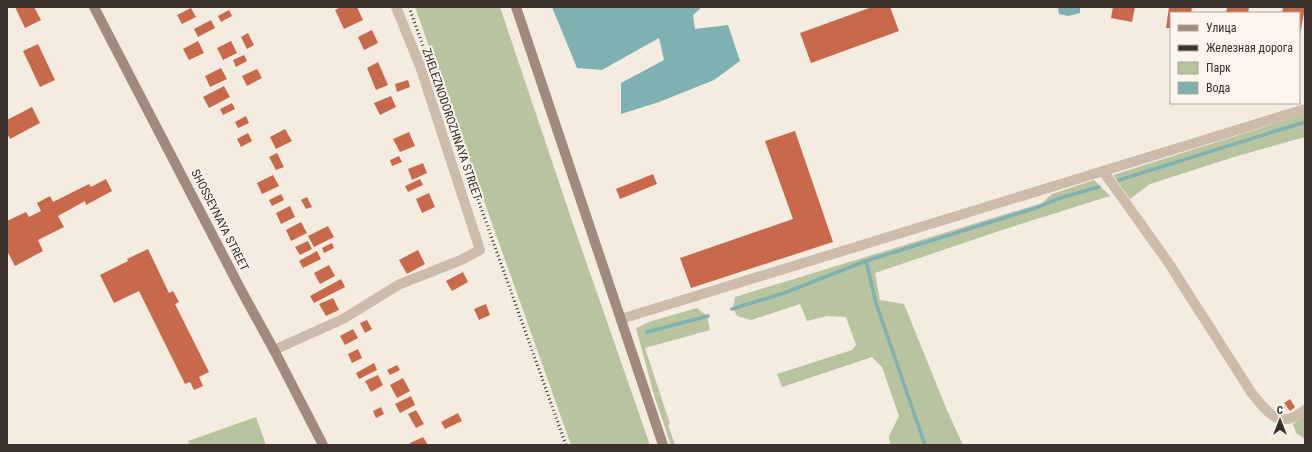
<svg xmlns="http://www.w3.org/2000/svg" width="1312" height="452" viewBox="0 0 1312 452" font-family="'Roboto Condensed',sans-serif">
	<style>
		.green { fill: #b8c4a0 }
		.water { fill: #7fb0b2 }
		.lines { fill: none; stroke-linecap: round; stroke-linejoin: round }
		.stream { stroke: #7fb0b2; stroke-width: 3.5 }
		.building { fill: #c8694b }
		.street { stroke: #cdbbac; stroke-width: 10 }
		.secondary { stroke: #a18a7d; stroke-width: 10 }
		.rail { stroke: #3b302b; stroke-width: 3; stroke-dasharray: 1 3; stroke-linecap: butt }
		.labels { text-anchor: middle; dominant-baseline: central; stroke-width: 4; stroke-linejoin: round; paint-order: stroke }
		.street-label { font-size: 12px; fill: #3b302b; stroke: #fbf5ee }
	</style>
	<rect width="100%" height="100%" fill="#f4ebe1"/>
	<g class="green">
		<path d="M415,7H500L573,224L650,445H571Z"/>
		<path d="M1305,114V137L1234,157L1150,184L1130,199L1113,175Z"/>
		<path d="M1094,180L1110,196L1005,229L875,273L880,300L904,304L946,408L963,445H890L889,436L899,416L882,367L872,357L782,387L777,374L852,350L856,345L846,317L827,316L807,321L800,304L751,320L737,316L733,308L735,297L1042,203L1052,194Z"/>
		<path d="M697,308L707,316L710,330L645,348L670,424L668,425L675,445H671L654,395L636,328L652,321Z"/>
		<path d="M1305,416V439L1296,433L1293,424Z"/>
		<path d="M256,417L266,445H190L188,441Z"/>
	</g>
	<g class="water">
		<path d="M552,7H702L693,15L695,29L728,25L740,61L714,80L659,102L621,114V83L664,60L659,38L602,70L577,68Z"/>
		<path d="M1058,7H1080V13L1068,16L1059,14Z"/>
	</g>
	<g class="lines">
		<g class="stream">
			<path d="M1119,180L1305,122"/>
			<path d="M866,261L876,303L925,445"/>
			<path d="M732,309L784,293L866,261L1036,208L1060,198L1099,187"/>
			<path d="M647,332L708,316"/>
		</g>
	</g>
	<g class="building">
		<path d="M15,7H34L41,20L25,28Z"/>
		<path d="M341,7H357L363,20L344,29L335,10Z"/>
		<path d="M872,7H890L899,31L811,63L800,33Z"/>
		<path d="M1113,7H1135L1132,22L1111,18Z"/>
		<path d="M1169,7H1192L1191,13H1171V28H1166Z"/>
		<path d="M1227,7H1249L1248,13H1226Z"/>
		<path d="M1283,7H1305L1300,35L1299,13H1282Z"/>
		<path d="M191,8L196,17L182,24L177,15Z"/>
		<path d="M229,10L232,16L221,22L218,16Z"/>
		<path d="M211,20L215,28L198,37L194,29Z"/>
		<path d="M372,30L378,43L364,50L358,37Z"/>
		<path d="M248,33L254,45L247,49L241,37Z"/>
		<path d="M198,41L204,53L189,60L183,49Z"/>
		<path d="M231,41L237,53L223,60L217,48Z"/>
		<path d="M38,44L55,80L40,87L23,51Z"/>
		<path d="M244,55L247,61L236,67L233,60Z"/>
		<path d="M378,62L388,85L376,90L367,68Z"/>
		<path d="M221,68L227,79L210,87L205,76Z"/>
		<path d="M257,69L262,78L247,86L242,76Z"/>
		<path d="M408,80L410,87L397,92L395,84Z"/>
		<path d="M224,86L230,97L209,108L203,97Z"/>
		<path d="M391,96L396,107L380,115L374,103Z"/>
		<path d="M232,103L235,109L223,115L220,109Z"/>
		<path d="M32,107L40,123L10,139L7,133V120Z"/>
		<path d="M246,116L249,123L238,128L235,122Z"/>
		<path d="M285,129L292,141L276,149L270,137Z"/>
		<path d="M795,131L833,242L691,288L680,258L793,219L765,141Z"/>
		<path d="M409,132L415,146L400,152L393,139Z"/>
		<path d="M248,133L252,141L241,147L237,139Z"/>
		<path d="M277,153L284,167L276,170L269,157Z"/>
		<path d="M399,156L402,162L392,166L390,160Z"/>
		<path d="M423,163L427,173L412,180L408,169Z"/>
		<path d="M653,174L657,184L620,199L616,189Z"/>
		<path d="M273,175L279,186L262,194L257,183Z"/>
		<path d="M106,179L112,191L86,205L85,201L58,216L64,227L38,240L43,251L15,266L7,251V221L26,212L29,217L41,211L37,203L50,196L53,202L89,184L91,187Z"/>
		<path d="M420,179L423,185L408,192L405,186Z"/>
		<path d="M429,193L435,207L422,213L416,199Z"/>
		<path d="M281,194L284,200L272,206L269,200Z"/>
		<path d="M307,197L312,207L306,209L301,200Z"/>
		<path d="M290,206L295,217L281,224L276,213Z"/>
		<path d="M301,222L307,233L291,241L286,230Z"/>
		<path d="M328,226L334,237L314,247L308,236Z"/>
		<path d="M308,241L312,249L300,255L295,247Z"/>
		<path d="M332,243L334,248L324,253L322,248Z"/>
		<path d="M148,249L169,293L173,291L179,302L175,304L209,372L199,377L203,386L194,390L190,382L185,384L139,291L114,303L100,275L128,261L127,259Z"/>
		<path d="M418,250L425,264L407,274L399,260Z"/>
		<path d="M317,251L321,259L303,268L299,261Z"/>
		<path d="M329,265L335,276L320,284L314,273Z"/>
		<path d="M463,272L468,282L452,291L446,281Z"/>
		<path d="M341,279L345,287L314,303L310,296Z"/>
		<path d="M333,298L339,310L326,316L319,304Z"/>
		<path d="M486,304L490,315L479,320L474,309Z"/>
		<path d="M367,320L372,329L365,333L360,323Z"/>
		<path d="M353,329L358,338L345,345L340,336Z"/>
		<path d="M358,349L362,358L352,363L348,354Z"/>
		<path d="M374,363L377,370L359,379L356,373Z"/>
		<path d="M397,365L400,370L390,375L387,370Z"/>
		<path d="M378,375L383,385L371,392L365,381Z"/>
		<path d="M403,378L410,391L397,398L390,385Z"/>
		<path d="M411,396L415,405L400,413L395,404Z"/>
		<path d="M1290,399L1295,407L1290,411L1284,403Z"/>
		<path d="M381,407L384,414L376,418L373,411Z"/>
		<path d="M416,410L424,424L416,428L408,414Z"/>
		<path d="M458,413L462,421L445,429L441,422Z"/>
		<path d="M423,437L428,445H411L410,443Z"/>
	</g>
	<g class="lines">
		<g class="street">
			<path d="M1103,171L1168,262L1251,392C1268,413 1279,431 1305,410"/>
			<path d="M621,319L1305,109"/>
			<path d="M274,350L343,319L400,284L461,260L480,250L420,66L396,7"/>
		</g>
		<g class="secondary">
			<path d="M94,7L241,290L274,350L323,445"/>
			<path d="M516,7L663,445"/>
		</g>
		<path class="rail" d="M409,7L566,445"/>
	</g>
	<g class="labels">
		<g class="street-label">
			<text transform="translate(452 124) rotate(71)">ZHELEZNODOROZHNAYA STREET</text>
			<text transform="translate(220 220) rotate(63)">SHOSSEYNAYA STREET</text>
		</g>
	</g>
	<rect width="1312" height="452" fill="none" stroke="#3b302b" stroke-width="16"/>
	<rect x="1170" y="12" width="130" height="92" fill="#fbf5ee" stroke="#aea6a0"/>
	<rect x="1178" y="25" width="20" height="6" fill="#a18a7d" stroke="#aea6a0"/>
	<text x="1206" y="32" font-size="12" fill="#3b302b">Улица</text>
	<rect x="1178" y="45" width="20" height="6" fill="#3b302b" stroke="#aea6a0"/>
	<text x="1206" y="52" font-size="12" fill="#3b302b">Железная дорога</text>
	<rect x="1178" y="62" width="20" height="12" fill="#b8c4a0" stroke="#aea6a0"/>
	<text x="1206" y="72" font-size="12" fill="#3b302b">Парк</text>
	<rect x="1178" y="82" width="20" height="12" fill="#7fb0b2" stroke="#aea6a0"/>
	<text x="1206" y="92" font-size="12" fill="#3b302b">Вода</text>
	<g transform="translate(1280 420)" stroke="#fbf5ee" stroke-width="3" paint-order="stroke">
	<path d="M0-3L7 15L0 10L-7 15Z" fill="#3b302b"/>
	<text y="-6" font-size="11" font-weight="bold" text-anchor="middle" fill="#3b302b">С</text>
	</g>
</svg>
